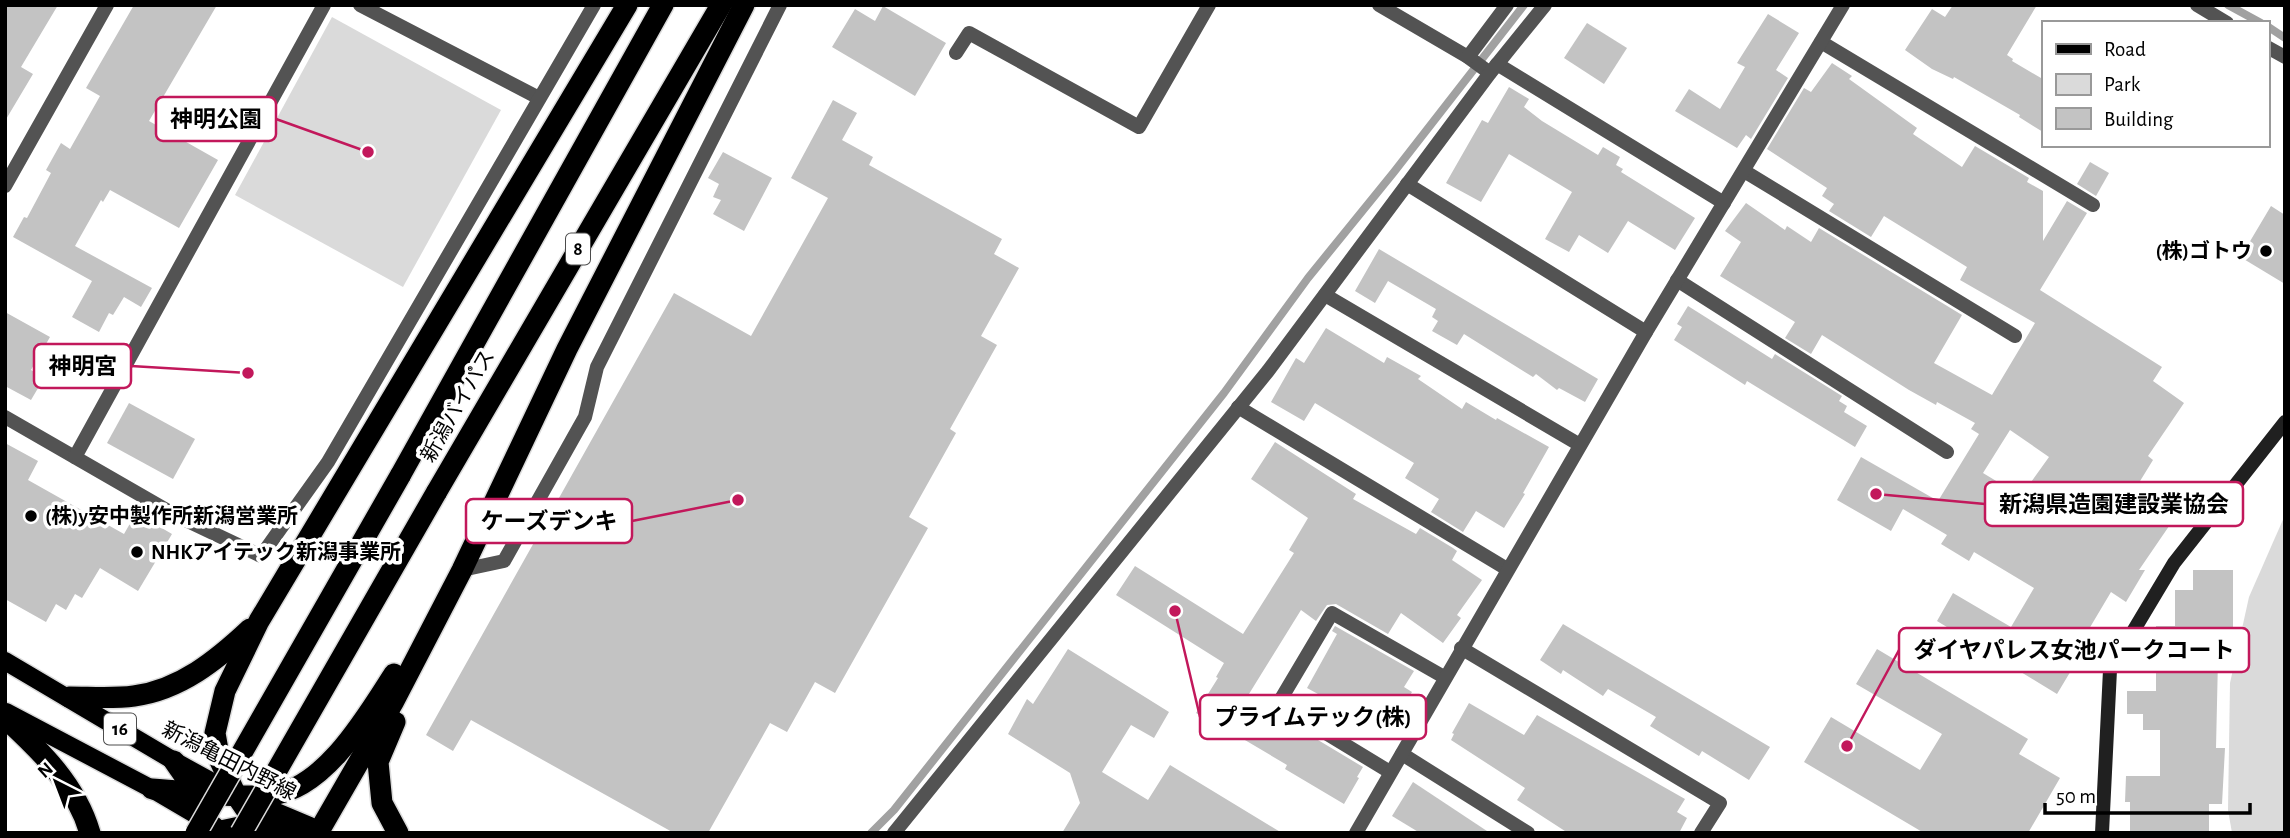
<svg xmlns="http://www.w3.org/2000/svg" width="2290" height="838" viewBox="0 0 2290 838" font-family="'Alegreya Sans','Noto Sans JP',sans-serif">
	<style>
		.green { fill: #dadada }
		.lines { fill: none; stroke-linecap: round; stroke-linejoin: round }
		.stream { stroke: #a1a1a1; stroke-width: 8 }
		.building { fill: #c3c3c3; fill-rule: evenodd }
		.primary-casing { stroke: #dbdbdb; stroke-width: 21 }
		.highway-casing { stroke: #dbdbdb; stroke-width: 24 }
		.street { stroke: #535353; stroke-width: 14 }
		.secondary { stroke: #202020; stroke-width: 14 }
		.primary { stroke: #000; stroke-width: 18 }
		.highway { stroke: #000; stroke-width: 21 }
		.highway-bridge-casing { stroke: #dbdbdb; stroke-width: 24; stroke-linecap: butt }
		.highway-bridge { stroke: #000; stroke-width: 21 }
		.poi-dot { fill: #000; stroke: #fff; stroke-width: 2.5 }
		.labels { text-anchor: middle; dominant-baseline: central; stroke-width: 7; stroke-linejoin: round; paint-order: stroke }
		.shield { fill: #fff; stroke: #4c4c4c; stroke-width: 2 }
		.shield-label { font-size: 19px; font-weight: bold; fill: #000 }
		.poi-label { font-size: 21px; font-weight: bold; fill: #000; stroke: #fff; text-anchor: start }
		.street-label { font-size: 21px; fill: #000; stroke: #fff }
		.leader { fill: none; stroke: #c2185b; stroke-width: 2.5 }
		.callout-dot { fill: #c2185b; stroke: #fff; stroke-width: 2.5 }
		.callout { fill: #fff; stroke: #c2185b; stroke-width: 2.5 }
		.callout-label { font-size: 23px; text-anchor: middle; font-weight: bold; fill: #000 }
	</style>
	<rect width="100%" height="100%" fill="#fff"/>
	<g class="green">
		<path d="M332,17L501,110L403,287L235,195Z"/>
		<path d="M2285,515V833H2232L2228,810L2230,683L2249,597Z"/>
	</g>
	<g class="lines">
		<g class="stream">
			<path d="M2228,5L2261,23"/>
			<path d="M2267,26L2285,38"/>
			<path d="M871,833L894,810L1224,393L1308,278L1394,172L1524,5"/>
		</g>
	</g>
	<g class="building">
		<path d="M5,5H58L21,67L33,74L5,121Z"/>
		<path d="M134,5H217L149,121L218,160L179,228L110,190L103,202L101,200L75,246L152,288L141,307L124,297L113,315L109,313L99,332L72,317L92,281L13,237L24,217L27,218L51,173L46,170L61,143L70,149L100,96L86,88Z"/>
		<path d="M1953,5H2037L2007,55L2013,59L2012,61L2041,78L2043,74V132L2019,117L2020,115L1954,77L1953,79L1932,69L1905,50L1932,9L1945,17Z"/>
		<path d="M883,6L946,43L915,96L832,47L855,9L875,21Z"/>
		<path d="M1768,14L1799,33L1776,70L1788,78L1751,139L1746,135L1737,148L1675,111L1689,89L1720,109L1745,67L1737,63Z"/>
		<path d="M1587,23L1627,48L1604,84L1564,58Z"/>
		<path d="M1832,63L1852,76L1849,79L1917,128L1913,134L1962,167L1975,146L2029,178L2027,182L2043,191V241L2067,201L2087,213L2040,290L2162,367L2153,381L2184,403L2148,456L2153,460L2137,486L2178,513L2139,570H2145L2126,602L2111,592L2070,661L2075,664L2057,694L1937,621L1953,593L2011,627L2034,588L1974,552L1969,561L1941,544L1947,535L1903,509L1891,531L1837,500L1861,457L1938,501L1979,434L1971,429L1975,423L1937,402L1936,405L1909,390L1822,335L1811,354L1785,338L1795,322L1720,276L1741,242L1725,231L1746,203L1785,230L1787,226L1811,242L1819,228L1962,315L1934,363L1992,395L2035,323L1960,280L1967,267L1884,216L1871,237L1829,211L1834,204L1822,196L1827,188L1767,149L1804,88L1811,92ZM2010,430L2049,457L2021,496L1983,473Z"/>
		<path d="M1509,87L1529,99L1524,107L1542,121L1598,155L1603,147L1620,157L1616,165L1623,169L1621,172L1695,218L1675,250L1628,221L1608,253L1579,235L1569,252L1545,239L1572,192L1509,154L1481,202L1446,183L1482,120L1488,123Z"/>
		<path d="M833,100L857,113L842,140L873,157L869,165L1002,239L994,254L1019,268L981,336L997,345L950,429L956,433L909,517L928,528L835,693L815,682L787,732L770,723L708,833H674L471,720L453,751L426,735L674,293L751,336L828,198L791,178Z"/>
		<path d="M723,152L772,178L744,231L713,214L721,200L713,197L719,184L708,178Z"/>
		<path d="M2090,162L2109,173L2096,196L2077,184Z"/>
		<path d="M2271,206L2285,215V284L2242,258L2251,244L2249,243Z"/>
		<path d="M1379,249L1598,379L1585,402L1559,388L1557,390L1536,374L1533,377L1464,334L1457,345L1432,331L1438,321L1432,317L1436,309L1388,281L1375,303L1355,291Z"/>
		<path d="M1688,306L1772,359L1775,354L1842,396L1839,401L1847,406L1844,412L1867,426L1855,447L1747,381L1745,385L1674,340L1682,327L1677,324Z"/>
		<path d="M5,312L50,337L31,370L44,378L31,400L5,386Z"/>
		<path d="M1326,328L1384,363L1387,357L1421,376L1418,379L1462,409L1466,402L1496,420L1497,418L1549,447L1523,493L1525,494L1504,528L1476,511L1463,532L1431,512L1439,499L1405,478L1414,463L1315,403L1304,421L1271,402L1296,358L1304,363Z"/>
		<path d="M129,403L195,439L173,479L107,443Z"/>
		<path d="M1275,442L1356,494L1353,499L1416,534L1420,528L1453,548L1457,551L1452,560L1482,580L1457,615L1461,618L1443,643L1401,613L1388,634L1336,604L1327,605L1316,621L1301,610L1244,702L1250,706L1249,708L1294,734L1298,728L1363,767L1357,777L1359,778L1344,804L1285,769L1287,765L1233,733L1232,735L1196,713L1218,678L1216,677L1224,663L1116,595L1135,566L1243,634L1294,553L1289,550L1308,518L1251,479Z"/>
		<path d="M5,443L38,461L28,480L124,534L136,513L172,534L138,591L100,568L82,598L75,594L66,610L56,604L46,622L5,599Z"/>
		<path d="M2193,570H2233V659H2218L2216,748H2225L2222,804H2209V833H2130V802H2125L2126,776H2160V730H2143V714H2127V691H2156V626H2175V590H2193Z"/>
		<path d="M1563,624L1770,747L1749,780L1702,751L1699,756L1650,726L1656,717L1608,689L1603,696L1563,670L1561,674L1540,660Z"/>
		<path d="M1335,626L1414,671L1404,687L1412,692L1393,725L1349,698L1332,725L1308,711L1318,694L1307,688L1337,634L1332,631Z"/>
		<path d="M1068,649L1169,712L1154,738L1131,725L1102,772L1148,800L1170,765L1282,833H1062L1080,803L1070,773L1008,734L1027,699L1033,704Z"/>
		<path d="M1877,649L2028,739L2019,754L2060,778L2028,833H1924L1804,762L1831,717L1920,770L1942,734L1856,684Z"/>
		<path d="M1469,703L1524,735L1537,715L1685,799L1677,812L1687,818L1679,833H1568L1517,800L1525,788L1451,740L1454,734L1452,733Z"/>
		<path d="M1413,782L1490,833H1420L1392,816Z"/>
	</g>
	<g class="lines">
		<defs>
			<g id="primary">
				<path d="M5,661L174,761L236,795L310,826"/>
				<path d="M6,712L152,789L215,826"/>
			</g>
			<g id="highway">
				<path d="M400,476L663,5"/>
				<path d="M436,493L721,5"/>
				<path d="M69,697C90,697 113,699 134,696C180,690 217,660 250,629"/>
				<path d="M5,718C41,751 76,785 90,833"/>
				<path d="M395,722L378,762L382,803L398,833"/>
				<path d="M174,761L201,800"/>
				<path d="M152,789C190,791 234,799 271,795C325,789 367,716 394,674"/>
				<path d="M211,833L254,824L320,830"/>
				<path d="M262,833L236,795L220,761L215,733L225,691L259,621L627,5"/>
				<path d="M318,833L394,701L462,570L567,349L744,5"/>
			</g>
		</defs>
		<use href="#primary" class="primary-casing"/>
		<use href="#highway" class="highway-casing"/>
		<g class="street">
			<path d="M360,5L539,98"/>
			<path d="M1379,5L1468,57L1490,73"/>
			<path d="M2197,5L2227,23"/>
			<path d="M1821,42L2093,205"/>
			<path d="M2267,47L2285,57"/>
			<path d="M956,53L969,33L1139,127L1209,5"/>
			<path d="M1468,57L1507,5"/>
			<path d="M1497,64L1724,203"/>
			<path d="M1744,171L2015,336"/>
			<path d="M1407,184L1646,332"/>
			<path d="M5,186L107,5"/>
			<path d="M1677,280L1947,452"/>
			<path d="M1325,295L1580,445"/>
			<path d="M1238,407L1507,569"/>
			<path d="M5,417L177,516L261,556L328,462L594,5"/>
			<path d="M75,457L324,5"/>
			<path d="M462,570L504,561L585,417L597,367L780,5"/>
			<path d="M1461,648L1720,803L1701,833"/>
			<path d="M1402,754L1528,833"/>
			<path d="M1390,772L1278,704L1332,613L1444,677"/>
			<path d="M894,833L1268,371L1490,73L1545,5"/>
			<path d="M1356,833L1646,332L1843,5"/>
		</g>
		<path class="secondary" d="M2102,833L2110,670L2174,563L2285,422"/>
		<use href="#primary" class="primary"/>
		<use href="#highway" class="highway"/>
		<defs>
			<g id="highway-bridge">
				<path d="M196,833L400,476"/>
				<path d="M241,833L436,493"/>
			</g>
		</defs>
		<use href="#highway-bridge" class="highway-bridge-casing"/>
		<use href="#highway-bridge" class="highway-bridge"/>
	</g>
	<g class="poi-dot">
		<circle cx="2266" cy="251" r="7"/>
		<circle cx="31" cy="516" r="7"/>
		<circle cx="137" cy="552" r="7"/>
	</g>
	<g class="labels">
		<g class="shield">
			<rect x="566" y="233.5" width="24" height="31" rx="5"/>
			<rect x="104" y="713.5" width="32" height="31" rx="5"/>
		</g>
		<g class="shield-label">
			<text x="578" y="249">8</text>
			<text x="120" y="729">16</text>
		</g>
		<g class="poi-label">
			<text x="2252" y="251" text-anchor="end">(株)ゴトウ</text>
			<text x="45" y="516">(株)y安中製作所新潟営業所</text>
			<text x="151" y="552">NHKアイテック新潟事業所</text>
		</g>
		<g class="street-label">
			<text transform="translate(458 406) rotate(-60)">新潟バイパス</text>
			<text transform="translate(229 761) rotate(27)">新潟亀田内野線</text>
		</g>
	</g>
	<path class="leader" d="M368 152L276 119M248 373L131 366M1876 494L1985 504M738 500L632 521M1847 746L1899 650M1175 611L1200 717"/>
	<g class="callout-dot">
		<circle cx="368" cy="152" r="7"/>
		<circle cx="248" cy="373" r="7"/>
		<circle cx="1876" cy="494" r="7"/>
		<circle cx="738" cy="500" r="7"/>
		<circle cx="1847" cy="746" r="7"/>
		<circle cx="1175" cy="611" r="7"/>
	</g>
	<g class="callout">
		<rect x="156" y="97" width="120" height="44" rx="7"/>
		<rect x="34" y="344" width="97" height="44" rx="7"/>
		<rect x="1985" y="482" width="258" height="44" rx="7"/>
		<rect x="466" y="499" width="166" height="44" rx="7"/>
		<rect x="1899" y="628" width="350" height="44" rx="7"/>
		<rect x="1200" y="695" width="226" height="44" rx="7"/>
	</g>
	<g class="callout-label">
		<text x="216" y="127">神明公園</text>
		<text x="83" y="374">神明宮</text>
		<text x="2114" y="512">新潟県造園建設業協会</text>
		<text x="549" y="529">ケーズデンキ</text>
		<text x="2074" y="658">ダイヤパレス女池パークコート</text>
		<text x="1313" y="725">プライムテック(株)</text>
	</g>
	<rect width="2290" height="838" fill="none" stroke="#000000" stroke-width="14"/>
	<rect x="2042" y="21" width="228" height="126" fill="#ffffff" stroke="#999999" stroke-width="2"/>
	<rect x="2056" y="44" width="35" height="10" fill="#000000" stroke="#999999" stroke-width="2"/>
	<text x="2104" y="56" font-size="21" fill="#000000">Road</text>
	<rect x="2056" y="74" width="35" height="21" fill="#dadada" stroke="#999999" stroke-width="2"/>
	<text x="2104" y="91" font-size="21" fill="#000000">Park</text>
	<rect x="2056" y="108" width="35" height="21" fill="#c3c3c3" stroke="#999999" stroke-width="2"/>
	<text x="2104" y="126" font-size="21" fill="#000000">Building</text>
	<g transform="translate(56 782) rotate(318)" stroke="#ffffff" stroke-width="5" paint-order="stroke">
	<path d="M0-5L12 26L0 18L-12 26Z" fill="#000000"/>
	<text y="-10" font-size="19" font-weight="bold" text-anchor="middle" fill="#000000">N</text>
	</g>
	<path d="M2045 803v10h205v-10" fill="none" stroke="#000000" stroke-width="3.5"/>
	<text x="2056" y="803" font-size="21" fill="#000000" stroke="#ffffff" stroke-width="5" paint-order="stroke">50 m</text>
</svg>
